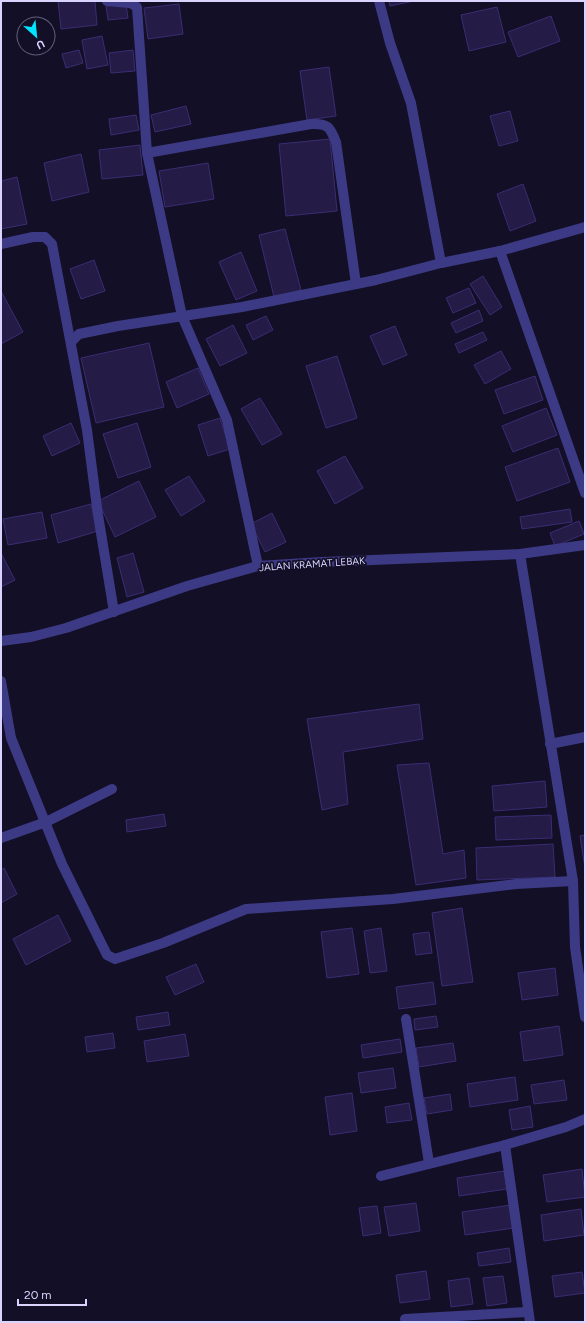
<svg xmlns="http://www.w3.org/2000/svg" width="586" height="1323" viewBox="0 0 586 1323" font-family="Figtree,sans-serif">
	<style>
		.building { fill: #241b47; stroke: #3b2d73 }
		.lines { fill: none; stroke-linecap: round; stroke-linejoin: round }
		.minor { stroke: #3d3a85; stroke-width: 10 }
		.labels { text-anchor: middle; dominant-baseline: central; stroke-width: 3.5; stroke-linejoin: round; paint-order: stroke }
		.street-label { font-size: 10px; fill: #d9d4ff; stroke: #130f26 }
	</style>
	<rect width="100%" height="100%" fill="#130f26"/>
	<g class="building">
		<path d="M58,1H95L97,25L61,29Z"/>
		<path d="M389,1H414L390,6Z"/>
		<path d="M126,4L128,18L108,20L106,6Z"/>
		<path d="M179,4L183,34L148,39L144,8Z"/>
		<path d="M497,7L506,42L469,51L461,15Z"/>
		<path d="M551,16L560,41L518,57L508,32Z"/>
		<path d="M102,36L108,65L87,69L82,40Z"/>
		<path d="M79,50L83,63L66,68L62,54Z"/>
		<path d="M133,50L135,71L111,73L109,53Z"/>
		<path d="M329,67L336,116L307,120L300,71Z"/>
		<path d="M186,106L191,124L155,132L151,115Z"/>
		<path d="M510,111L518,141L499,146L490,116Z"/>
		<path d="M136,115L139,130L111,135L109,119Z"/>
		<path d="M330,139L337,211L286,216L279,144Z"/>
		<path d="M140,145L143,175L102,179L99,150Z"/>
		<path d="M81,154L89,192L52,201L44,163Z"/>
		<path d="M208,163L214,199L165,207L159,171Z"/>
		<path d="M17,177L27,224L1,229V181Z"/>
		<path d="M523,184L536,221L510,231L497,194Z"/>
		<path d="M285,229L301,290L274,297L259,235Z"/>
		<path d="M241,252L257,291L236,300L219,262Z"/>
		<path d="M94,260L105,291L81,299L70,269Z"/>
		<path d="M483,276L502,307L490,315L470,284Z"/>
		<path d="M469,288L476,303L453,313L446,298Z"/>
		<path d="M1,291L23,332L1,344Z"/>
		<path d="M479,310L483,321L456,333L451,323Z"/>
		<path d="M266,316L273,330L253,340L246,325Z"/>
		<path d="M233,325L247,353L220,366L206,339Z"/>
		<path d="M395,326L407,355L383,365L370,336Z"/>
		<path d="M483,332L487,340L459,353L455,344Z"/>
		<path d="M149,343L164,407L96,423L81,358Z"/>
		<path d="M501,351L511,369L485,384L474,365Z"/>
		<path d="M337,356L357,418L326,428L306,366Z"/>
		<path d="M198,368L209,394L177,408L166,382Z"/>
		<path d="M535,376L543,400L504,414L495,390Z"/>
		<path d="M260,398L282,434L262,445L241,409Z"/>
		<path d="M546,408L557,435L513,452L502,426Z"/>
		<path d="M220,418L230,449L208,456L198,425Z"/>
		<path d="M71,423L80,443L52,456L43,436Z"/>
		<path d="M137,423L151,467L118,478L103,434Z"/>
		<path d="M558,448L570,482L517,501L505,467Z"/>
		<path d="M345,456L363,488L335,504L317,471Z"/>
		<path d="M189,476L205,501L181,516L165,490Z"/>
		<path d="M139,481L156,517L115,537L98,501Z"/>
		<path d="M91,504L98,531L58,543L51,515Z"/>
		<path d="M570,509L572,522L522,529L520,517Z"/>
		<path d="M42,512L47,538L8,545L3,519Z"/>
		<path d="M272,513L286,542L265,552L251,524Z"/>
		<path d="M579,521L584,534L555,546L550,533Z"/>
		<path d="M1,553L15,580L1,587Z"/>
		<path d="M133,553L144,592L127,597L117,558Z"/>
		<path d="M419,704L423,739L343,752L348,804L322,810L307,719Z"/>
		<path d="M429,763L443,854L464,850L466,878L416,885L397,765Z"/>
		<path d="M545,781L547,807L494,811L492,786Z"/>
		<path d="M164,814L166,826L127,832L126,820Z"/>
		<path d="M551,815L552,838L496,840L495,817Z"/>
		<path d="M585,835V868L580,836Z"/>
		<path d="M553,844L555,877L477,880L476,848Z"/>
		<path d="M4,868L17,894L1,903V870Z"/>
		<path d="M462,908L473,982L442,986L432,913Z"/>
		<path d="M58,915L71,941L26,965L13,939Z"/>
		<path d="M352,928L359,974L327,978L321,932Z"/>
		<path d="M381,928L387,971L370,973L364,931Z"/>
		<path d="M429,932L432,953L416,955L413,934Z"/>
		<path d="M196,964L204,982L175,995L166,977Z"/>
		<path d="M555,968L558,995L522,1000L518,973Z"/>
		<path d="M433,982L436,1004L399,1009L396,987Z"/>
		<path d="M168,1012L170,1025L138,1030L136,1017Z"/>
		<path d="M436,1016L438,1027L415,1030L414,1019Z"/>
		<path d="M559,1026L563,1055L524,1061L520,1032Z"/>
		<path d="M113,1033L115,1048L87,1052L85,1037Z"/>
		<path d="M185,1034L189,1056L147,1062L144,1041Z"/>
		<path d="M400,1039L402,1052L363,1058L361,1045Z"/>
		<path d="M453,1043L456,1061L419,1067L416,1048Z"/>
		<path d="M393,1068L396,1088L361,1093L358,1073Z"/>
		<path d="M515,1077L518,1100L470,1107L467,1084Z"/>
		<path d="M564,1080L567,1100L534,1104L531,1085Z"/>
		<path d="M352,1093L357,1131L330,1135L325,1097Z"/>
		<path d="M450,1094L452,1110L427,1114L424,1098Z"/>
		<path d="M409,1103L412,1120L387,1123L385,1107Z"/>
		<path d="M530,1106L533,1127L512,1130L509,1110Z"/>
		<path d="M582,1169L585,1197L547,1202L543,1175Z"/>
		<path d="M504,1171L507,1189L459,1196L457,1178Z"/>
		<path d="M416,1203L420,1231L389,1236L384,1207Z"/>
		<path d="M511,1205L514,1228L465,1235L462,1212Z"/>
		<path d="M377,1206L381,1233L363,1236L359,1208Z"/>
		<path d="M581,1209L584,1235L544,1241L541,1215Z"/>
		<path d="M509,1248L511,1262L479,1266L477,1253Z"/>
		<path d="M426,1271L430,1299L400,1303L396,1275Z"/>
		<path d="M582,1272L585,1293L555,1297L552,1276Z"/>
		<path d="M503,1276L507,1303L487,1306L483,1278Z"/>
		<path d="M469,1278L473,1304L451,1307L448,1281Z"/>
	</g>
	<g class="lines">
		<g class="minor">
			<path d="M107,1L130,3L137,7L147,153L182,316L227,420L258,566"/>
			<path d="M379,1L390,43L411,103L441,263"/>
			<path d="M147,153L311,124C328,123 330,127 336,142L356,284"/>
			<path d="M1,244L33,237H45L52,244L87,430L98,515L114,612"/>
			<path d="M500,251L585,493"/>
			<path d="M71,342L79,334L118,326L242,307L376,280L441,263L500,251L585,227"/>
			<path d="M520,554L573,881L575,947L585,1017"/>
			<path d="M1,641L31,637L66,628L187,586L258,566L322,562L520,554L585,545"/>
			<path d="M1,681L11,738L62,864L107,955L115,959L163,943L246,909L393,899L516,884L573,881"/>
			<path d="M550,744L585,737"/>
			<path d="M1,838L46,822L112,789"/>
			<path d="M406,1019L429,1163"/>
			<path d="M381,1176L505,1145"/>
			<path d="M405,1319L527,1312"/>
			<path d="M530,1322L505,1145L566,1127L585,1119"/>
		</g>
	</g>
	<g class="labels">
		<g class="street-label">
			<text transform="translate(312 564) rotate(-4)">JALAN KRAMAT LEBAK</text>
		</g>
	</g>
	<rect width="586" height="1323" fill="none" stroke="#d9d4ff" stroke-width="4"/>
	<g transform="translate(36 36) rotate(153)"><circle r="19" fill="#130f26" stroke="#625e7d"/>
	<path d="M0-3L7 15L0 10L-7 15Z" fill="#00e5ff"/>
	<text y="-6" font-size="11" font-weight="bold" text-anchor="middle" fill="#d9d4ff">U</text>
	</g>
	<path d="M18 1299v6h68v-6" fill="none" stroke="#d9d4ff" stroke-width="2"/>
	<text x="24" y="1299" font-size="12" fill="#d9d4ff" stroke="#130f26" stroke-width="3" paint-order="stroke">20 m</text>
</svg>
